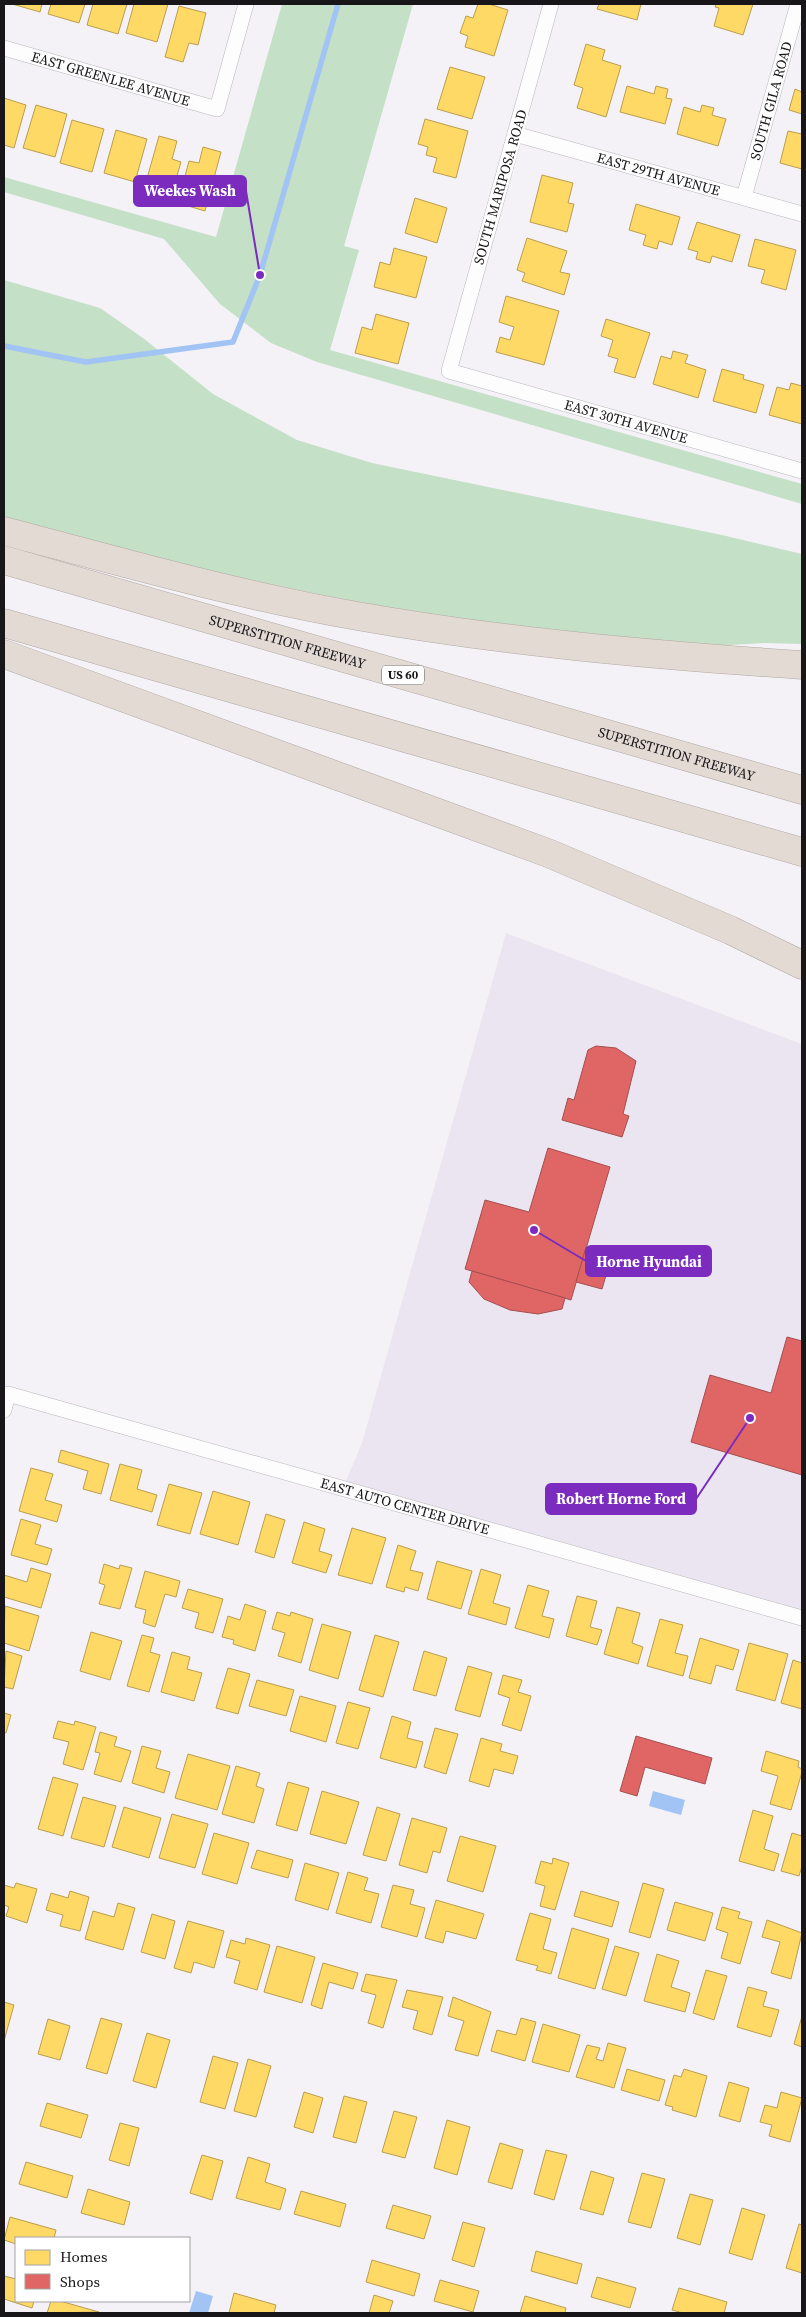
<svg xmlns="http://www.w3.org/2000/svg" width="806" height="2317" viewBox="0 0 806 2317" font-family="'Source Serif 4',serif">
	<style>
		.built { fill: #ebe5f1 }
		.green { fill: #c4e0c7 }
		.water { fill: #a2c4f5 }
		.homes { fill: #ffd966; stroke: #ba9e4f }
		.shops { fill: #e06666; stroke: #a44e4f }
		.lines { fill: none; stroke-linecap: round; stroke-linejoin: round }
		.stream { stroke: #a2c4f5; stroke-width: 5.5 }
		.minor-casing { stroke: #b9b7bb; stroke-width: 16 }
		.motorway-casing { stroke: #b2a8a3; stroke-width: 29 }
		.minor { stroke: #fdfdfe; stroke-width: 15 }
		.motorway { stroke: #e3dad4; stroke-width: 28 }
		.labels { text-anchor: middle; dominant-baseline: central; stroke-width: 5; stroke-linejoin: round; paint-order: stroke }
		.shield { fill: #fff; stroke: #5d5c5e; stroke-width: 1 }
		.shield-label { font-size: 12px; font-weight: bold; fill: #181619 }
		.street-label { font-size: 14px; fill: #181619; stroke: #fff }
		.leader { fill: none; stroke: #7b2cbf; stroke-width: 2 }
		.callout-dot { fill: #7b2cbf; stroke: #fff; stroke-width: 2 }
		.callout { fill: #7b2cbf; stroke: #7b2cbf; stroke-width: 2 }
		.callout-label { font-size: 15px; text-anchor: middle; font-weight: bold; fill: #fff }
	</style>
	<rect width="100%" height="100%" fill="#f4f2f7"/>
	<path class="built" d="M506,933L802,1044V1618L343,1488L362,1443Z"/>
	<g class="green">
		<path d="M282,4H413L344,246L359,250L330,350L802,484V504L317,362L271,343L220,304L164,239L4,192V177L216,237Z"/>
		<path d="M4,280L100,308L143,338L213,394L297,440L372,463L722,535L802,554V644L764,643L715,646L495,624L393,609L224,575L4,518Z"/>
	</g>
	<g class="water">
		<path d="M653,1791L685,1800L681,1815L649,1806Z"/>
		<path d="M196,2291L213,2296L208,2313H189Z"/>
	</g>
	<g class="homes">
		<path d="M12,4H42L40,12Z"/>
		<path d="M51,4H85L79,23L48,14Z"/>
		<path d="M93,4H127L118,34L87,25Z"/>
		<path d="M134,4H168L157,42L126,33Z"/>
		<path d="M478,4H489L508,10L494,56L465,47L468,36L460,33L466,16L473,18Z"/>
		<path d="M599,4H641L637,20L597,9Z"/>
		<path d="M716,4H753L743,35L714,26L719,8L715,7Z"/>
		<path d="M179,6L206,13L198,45L189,43L183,62L165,57Z"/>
		<path d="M586,44L605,50L602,60L621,66L606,117L577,108L583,88L574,85Z"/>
		<path d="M450,67L485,77L472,119L437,109Z"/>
		<path d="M627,86L654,94L656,86L668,89L666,98L672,99L665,124L620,112Z"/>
		<path d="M795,89L802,92V114L789,110Z"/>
		<path d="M4,98L26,105L14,148L4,145Z"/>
		<path d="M36,105L67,114L55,157L23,148Z"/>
		<path d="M702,105L714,108L712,115L726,119L718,146L677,134L684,107L700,112Z"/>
		<path d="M425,119L468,131L456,178L433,172L437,158L426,155L428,147L418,144Z"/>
		<path d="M72,120L104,129L92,172L60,163Z"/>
		<path d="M116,130L147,139L135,182L104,173Z"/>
		<path d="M788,131L802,134V169L780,163Z"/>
		<path d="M159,136L177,141L172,159L181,162L171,197L144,189Z"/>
		<path d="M203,147L221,152L205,211L178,203L189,161L199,163Z"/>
		<path d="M542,175L573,183L568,203L574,204L567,232L530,222Z"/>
		<path d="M415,198L447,208L437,243L405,233Z"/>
		<path d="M636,204L680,217L672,245L659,241L657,249L643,245L646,235L629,230Z"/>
		<path d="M697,222L740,235L732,262L712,256L710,263L696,259L698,252L688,249Z"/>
		<path d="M527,238L567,251L560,272L570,274L564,295L522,281L525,273L517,270Z"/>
		<path d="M755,239L796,250L786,290L761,283L765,270L748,266Z"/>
		<path d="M394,248L427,257L416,298L374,287L380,262L390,265Z"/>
		<path d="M506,296L559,311L544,365L496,352L500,337L510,340L514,327L499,322Z"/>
		<path d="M376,314L409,323L398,364L355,353L362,327L372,330Z"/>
		<path d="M606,319L650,333L635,378L614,372L618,359L608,356L613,340L601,336Z"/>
		<path d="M673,351L688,355L685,363L706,370L698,398L653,384L661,356L671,359Z"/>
		<path d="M722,369L744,375L743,379L764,385L756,413L713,401Z"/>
		<path d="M791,383L802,386V424L769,415L777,387L789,390Z"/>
		<path d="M61,1450L109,1464L101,1494L83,1489L88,1471L58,1462Z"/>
		<path d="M120,1464L142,1470L137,1489L157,1495L152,1512L110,1500Z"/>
		<path d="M31,1468L53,1474L45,1500L62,1505L57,1522L19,1511Z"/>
		<path d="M169,1484L202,1493L190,1534L157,1525Z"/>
		<path d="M213,1491L250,1502L238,1545L200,1534Z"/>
		<path d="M266,1514L285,1520L274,1558L255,1552Z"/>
		<path d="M21,1519L41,1525L35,1544L52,1549L47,1565L11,1555Z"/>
		<path d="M304,1522L325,1529L319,1551L332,1555L326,1573L292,1563Z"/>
		<path d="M352,1528L386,1538L372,1584L338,1575Z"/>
		<path d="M398,1545L416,1551L410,1570L423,1573L418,1591L405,1587L404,1592L386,1587Z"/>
		<path d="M437,1561L472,1571L461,1609L427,1599Z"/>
		<path d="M104,1564L119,1569L120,1565L132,1568L120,1609L99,1604L105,1585L99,1583Z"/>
		<path d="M31,1568L51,1574L41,1608L4,1597V1575L27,1582Z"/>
		<path d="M481,1569L501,1575L493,1603L510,1608L506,1625L468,1614Z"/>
		<path d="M145,1571L180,1581L176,1597L165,1594L155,1627L143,1623L146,1610L135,1607Z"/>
		<path d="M528,1585L549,1591L542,1616L554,1619L549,1638L515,1628Z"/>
		<path d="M188,1589L223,1599L213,1633L195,1628L199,1613L182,1608Z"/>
		<path d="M577,1596L597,1601L590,1627L602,1630L597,1645L566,1636Z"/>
		<path d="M245,1604L266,1611L255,1651L233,1644L234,1640L222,1637L228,1616L240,1620Z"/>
		<path d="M5,1606L39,1616L29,1651L4,1643Z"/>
		<path d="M617,1607L640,1613L632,1643L643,1647L638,1664L604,1654Z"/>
		<path d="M277,1612L290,1616L291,1612L313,1619L301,1663L278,1656L285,1633L272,1629Z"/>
		<path d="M660,1619L683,1625L675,1653L688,1656L683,1676L647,1666Z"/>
		<path d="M322,1624L351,1632L338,1679L309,1670Z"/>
		<path d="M91,1632L122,1641L110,1680L80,1671Z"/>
		<path d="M142,1635L154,1638L150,1652L160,1655L149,1692L127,1686Z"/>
		<path d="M375,1635L399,1642L383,1697L359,1690Z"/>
		<path d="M700,1638L739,1650L733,1670L716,1665L711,1684L689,1678Z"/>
		<path d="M749,1643L788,1654L775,1701L736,1690Z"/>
		<path d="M6,1651L22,1656L13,1689L4,1687Z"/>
		<path d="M424,1651L447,1658L436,1696L413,1690Z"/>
		<path d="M172,1652L190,1657L187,1669L202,1673L194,1701L161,1692Z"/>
		<path d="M793,1660L802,1663V1709L781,1703Z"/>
		<path d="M468,1666L492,1673L480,1717L455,1710Z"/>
		<path d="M228,1668L250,1674L238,1714L216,1708Z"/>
		<path d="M503,1675L522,1680L518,1692L531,1696L521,1731L502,1725L510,1698L498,1694Z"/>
		<path d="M257,1680L294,1690L286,1716L249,1706Z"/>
		<path d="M300,1696L336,1706L326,1742L290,1731Z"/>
		<path d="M348,1702L370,1708L358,1749L336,1743Z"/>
		<path d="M4,1713L11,1715L6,1733L4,1732Z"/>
		<path d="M392,1716L411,1722L407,1738L423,1742L416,1768L380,1758Z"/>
		<path d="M58,1721L74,1725L75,1721L96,1727L83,1770L63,1764L69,1742L53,1738Z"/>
		<path d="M435,1728L458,1734L446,1774L424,1767Z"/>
		<path d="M100,1732L117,1737L114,1746L131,1751L121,1782L94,1774L100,1753L95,1752Z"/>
		<path d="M481,1738L502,1744L500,1751L518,1756L513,1774L494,1769L489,1787L469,1781Z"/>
		<path d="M142,1746L161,1751L156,1768L170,1772L164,1793L132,1783Z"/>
		<path d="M766,1751L799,1761L798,1767L802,1769V1772L791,1810L770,1804L778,1776L761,1771Z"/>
		<path d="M188,1754L230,1766L217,1810L175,1798Z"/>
		<path d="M236,1766L260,1773L256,1786L264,1789L254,1823L222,1814Z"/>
		<path d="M53,1777L78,1784L63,1836L38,1829Z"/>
		<path d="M288,1782L309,1788L297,1831L276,1825Z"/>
		<path d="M322,1791L359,1802L346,1844L310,1834Z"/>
		<path d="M83,1797L116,1806L104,1847L71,1838Z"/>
		<path d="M124,1807L161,1818L149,1858L112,1847Z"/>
		<path d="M377,1807L400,1814L386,1861L363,1855Z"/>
		<path d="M753,1810L773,1816L764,1849L779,1854L774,1871L739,1861Z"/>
		<path d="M172,1814L208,1824L195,1868L159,1858Z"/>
		<path d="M412,1818L447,1828L440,1853L433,1851L427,1873L399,1865Z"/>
		<path d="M214,1833L249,1843L237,1884L202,1874Z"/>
		<path d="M792,1833L802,1836V1866L799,1876L781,1871Z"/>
		<path d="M460,1836L496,1846L483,1892L447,1881Z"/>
		<path d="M257,1850L293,1860L288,1878L251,1868Z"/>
		<path d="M553,1858L569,1863L555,1910L540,1906L545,1886L535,1883L541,1861L552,1864Z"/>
		<path d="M305,1863L339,1873L328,1910L295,1900Z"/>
		<path d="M348,1872L368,1878L364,1890L379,1894L371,1923L336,1913Z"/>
		<path d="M16,1883L37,1889L27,1923L6,1916L9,1907L4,1905V1885L14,1888Z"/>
		<path d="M643,1883L664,1889L650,1938L629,1932Z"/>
		<path d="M393,1885L414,1890L410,1904L425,1908L417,1937L381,1927Z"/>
		<path d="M70,1891L89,1897L80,1931L60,1926L63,1915L46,1910L51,1893L68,1898Z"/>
		<path d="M581,1891L619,1902L612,1927L574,1916Z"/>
		<path d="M436,1900L484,1914L476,1939L446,1931L443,1943L425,1938Z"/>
		<path d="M675,1902L713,1913L705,1941L667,1930Z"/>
		<path d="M118,1903L135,1908L123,1950L85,1939L93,1911L114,1917Z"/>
		<path d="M722,1907L740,1912L738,1918L752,1922L740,1964L721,1958L728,1933L716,1929Z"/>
		<path d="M530,1913L551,1919L543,1949L557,1953L551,1974L536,1970L538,1966L516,1960Z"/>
		<path d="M152,1914L175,1921L165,1959L141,1952Z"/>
		<path d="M767,1920L802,1933L791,1979L771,1973L780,1942L762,1937Z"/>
		<path d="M188,1921L224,1931L214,1968L194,1962L191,1973L174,1968Z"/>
		<path d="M572,1928L609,1939L595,1989L558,1978Z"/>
		<path d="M246,1938L270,1945L257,1990L234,1983L240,1961L226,1957L231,1940L245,1944Z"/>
		<path d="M277,1946L315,1957L302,2003L264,1992Z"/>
		<path d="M615,1946L639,1953L626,1996L602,1989Z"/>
		<path d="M657,1954L679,1961L671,1987L690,1993L685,2012L644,2001Z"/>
		<path d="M323,1963L358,1973L353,1989L329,1982L322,2009L311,2005Z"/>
		<path d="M706,1970L727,1976L714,2020L693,2013Z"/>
		<path d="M366,1974L397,1980L383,2028L368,2023L376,1995L361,1991Z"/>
		<path d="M748,1987L767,1992L763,2006L779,2010L771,2037L737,2027Z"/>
		<path d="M407,1990L443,1997L432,2035L413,2029L418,2011L402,2007Z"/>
		<path d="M453,1997L491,2012L478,2056L455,2050L464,2021L448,2016Z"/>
		<path d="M4,2002L14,2005L4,2041Z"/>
		<path d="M802,2016V2047L794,2044Z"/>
		<path d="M101,2018L122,2024L107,2074L86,2068Z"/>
		<path d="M521,2018L536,2022L525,2061L491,2051L497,2030L516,2035Z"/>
		<path d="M48,2019L70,2026L60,2060L38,2054Z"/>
		<path d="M543,2024L580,2035L569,2072L532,2062Z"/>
		<path d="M147,2033L170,2040L156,2088L133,2081Z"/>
		<path d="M608,2043L626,2048L614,2088L576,2077L587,2045L600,2048L596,2059L603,2061Z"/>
		<path d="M213,2056L238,2063L225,2109L200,2102Z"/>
		<path d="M248,2059L271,2066L256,2117L234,2111Z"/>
		<path d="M627,2069L665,2080L659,2101L621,2090Z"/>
		<path d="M684,2069L707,2076L696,2117L672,2110L673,2107L665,2105L674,2075L681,2077Z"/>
		<path d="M729,2082L749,2088L740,2122L719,2116Z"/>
		<path d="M304,2092L323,2098L313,2133L294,2127Z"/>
		<path d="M781,2092L802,2098L790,2142L769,2136L772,2125L760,2122L765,2105L777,2108Z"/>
		<path d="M344,2096L367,2102L356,2143L333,2137Z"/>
		<path d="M47,2103L88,2115L81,2138L40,2126Z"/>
		<path d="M394,2111L417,2117L405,2158L382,2152Z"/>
		<path d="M447,2120L470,2127L457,2175L434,2168Z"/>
		<path d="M120,2123L139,2128L129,2166L109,2160Z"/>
		<path d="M500,2143L523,2150L512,2189L488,2182Z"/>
		<path d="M546,2150L567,2155L554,2200L534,2194Z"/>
		<path d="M202,2155L223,2161L212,2200L190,2193Z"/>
		<path d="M248,2157L270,2164L265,2182L286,2189L280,2210L236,2198Z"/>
		<path d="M26,2162L73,2176L67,2198L19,2184Z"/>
		<path d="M591,2171L614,2178L603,2215L580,2209Z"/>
		<path d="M642,2173L665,2179L651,2228L628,2222Z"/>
		<path d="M88,2189L130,2202L124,2225L81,2213Z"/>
		<path d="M301,2191L346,2204L340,2227L294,2214Z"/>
		<path d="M690,2194L713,2200L700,2245L677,2238Z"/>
		<path d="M393,2205L431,2216L424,2239L386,2228Z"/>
		<path d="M742,2208L765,2215L752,2260L729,2253Z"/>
		<path d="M10,2217L56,2230L54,2238H16V2244L4,2240Z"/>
		<path d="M463,2222L485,2228L474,2267L452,2260Z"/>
		<path d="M799,2224L802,2225V2273L786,2268Z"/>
		<path d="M536,2251L582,2264L577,2284L531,2271Z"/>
		<path d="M372,2260L420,2274L414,2296L366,2282Z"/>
		<path d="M4,2276L16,2279V2301H34L32,2308L4,2299Z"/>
		<path d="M597,2277L636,2288L630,2308L591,2297Z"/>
		<path d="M440,2280L479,2291L473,2312L434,2301Z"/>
		<path d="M679,2288L727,2302L724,2313H683L672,2310Z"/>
		<path d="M234,2293L276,2305L274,2313H229Z"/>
		<path d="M374,2295L393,2301L389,2313H369Z"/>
		<path d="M525,2296L566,2308L565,2313H520Z"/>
		<path d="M51,2301H60L99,2312L47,2313Z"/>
	</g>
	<g class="shops">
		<path d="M596,1046L616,1048L636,1061L623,1114L629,1116L622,1137L562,1120L568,1098L574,1100L588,1050Z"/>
		<path d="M548,1148L610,1167L571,1300L465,1269L485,1200L529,1212Z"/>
		<path d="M586,1247L612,1255L602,1289L576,1282Z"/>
		<path d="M472,1271L565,1298L562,1309L538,1314L510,1310L484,1299L469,1282Z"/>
		<path d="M787,1337L802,1341V1475L691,1442L710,1375L771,1393Z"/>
		<path d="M636,1736L712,1758L705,1784L645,1767L637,1796L620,1791Z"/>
	</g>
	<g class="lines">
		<path class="stream" d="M4,346L86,362L233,342L260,275L338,4"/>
		<defs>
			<g id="minor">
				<path id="s1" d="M551,4L449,371L802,471"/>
				<path id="s2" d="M4,48L217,109L246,4"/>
				<path id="s3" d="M515,134L802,214"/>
				<path id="s4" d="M744,197L798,4"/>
				<path id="s5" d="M4,1410L8,1394L802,1618"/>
			</g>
			<g id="motorway">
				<path d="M4,531C121,562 237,595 357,616C504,642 653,655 802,665"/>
				<path id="s6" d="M4,560L802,790"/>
				<path d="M4,623L802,852"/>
				<path d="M4,654L548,853L730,930L802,965"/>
			</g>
		</defs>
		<use href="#minor" class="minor-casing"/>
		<use href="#motorway" class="motorway-casing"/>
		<use href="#minor" class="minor"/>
		<use href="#motorway" class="motorway"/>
	</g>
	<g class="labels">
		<rect class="shield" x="382" y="665.5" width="42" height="19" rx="4"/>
		<g class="shield-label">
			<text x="403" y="675">US 60</text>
		</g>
		<g class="street-label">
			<text stroke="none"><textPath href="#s2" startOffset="111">EAST GREENLEE AVENUE</textPath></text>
			<text stroke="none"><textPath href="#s4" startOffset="100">SOUTH GILA ROAD</textPath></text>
			<text stroke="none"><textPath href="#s3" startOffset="149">EAST 29TH AVENUE</textPath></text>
			<text transform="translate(500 187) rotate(-74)">SOUTH MARIPOSA ROAD</text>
			<text stroke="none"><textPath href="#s1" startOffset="565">EAST 30TH AVENUE</textPath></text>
			<text stroke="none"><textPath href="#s6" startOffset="295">SUPERSTITION FREEWAY</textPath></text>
			<text stroke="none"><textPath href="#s6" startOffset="700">SUPERSTITION FREEWAY</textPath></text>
			<text stroke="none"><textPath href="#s5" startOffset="429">EAST AUTO CENTER DRIVE</textPath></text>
		</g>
	</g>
	<path class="leader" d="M260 275L246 191M534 1230L586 1261M750 1418L696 1499"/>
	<g class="callout-dot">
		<circle cx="260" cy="275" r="5"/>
		<circle cx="534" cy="1230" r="5"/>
		<circle cx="750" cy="1418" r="5"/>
	</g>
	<g class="callout">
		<rect x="134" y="176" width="112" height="30" rx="5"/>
		<rect x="586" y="1246" width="125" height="30" rx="5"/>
		<rect x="546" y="1484" width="150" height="30" rx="5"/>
	</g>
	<g class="callout-label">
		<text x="190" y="196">Weekes Wash</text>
		<text x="649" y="1267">Horne Hyundai</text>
		<text x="621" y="1504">Robert Horne Ford</text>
	</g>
	<rect width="806" height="2317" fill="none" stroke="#181619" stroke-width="10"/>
	<rect x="15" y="2237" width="175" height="65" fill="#ffffff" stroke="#a3a2a3"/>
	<rect x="25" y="2250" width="25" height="15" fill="#ffd966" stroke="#a3a2a3"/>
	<text x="60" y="2262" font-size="15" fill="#181619">Homes</text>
	<rect x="25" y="2274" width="25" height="15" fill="#e06666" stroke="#a3a2a3"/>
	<text x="60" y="2287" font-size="15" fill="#181619">Shops</text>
</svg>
